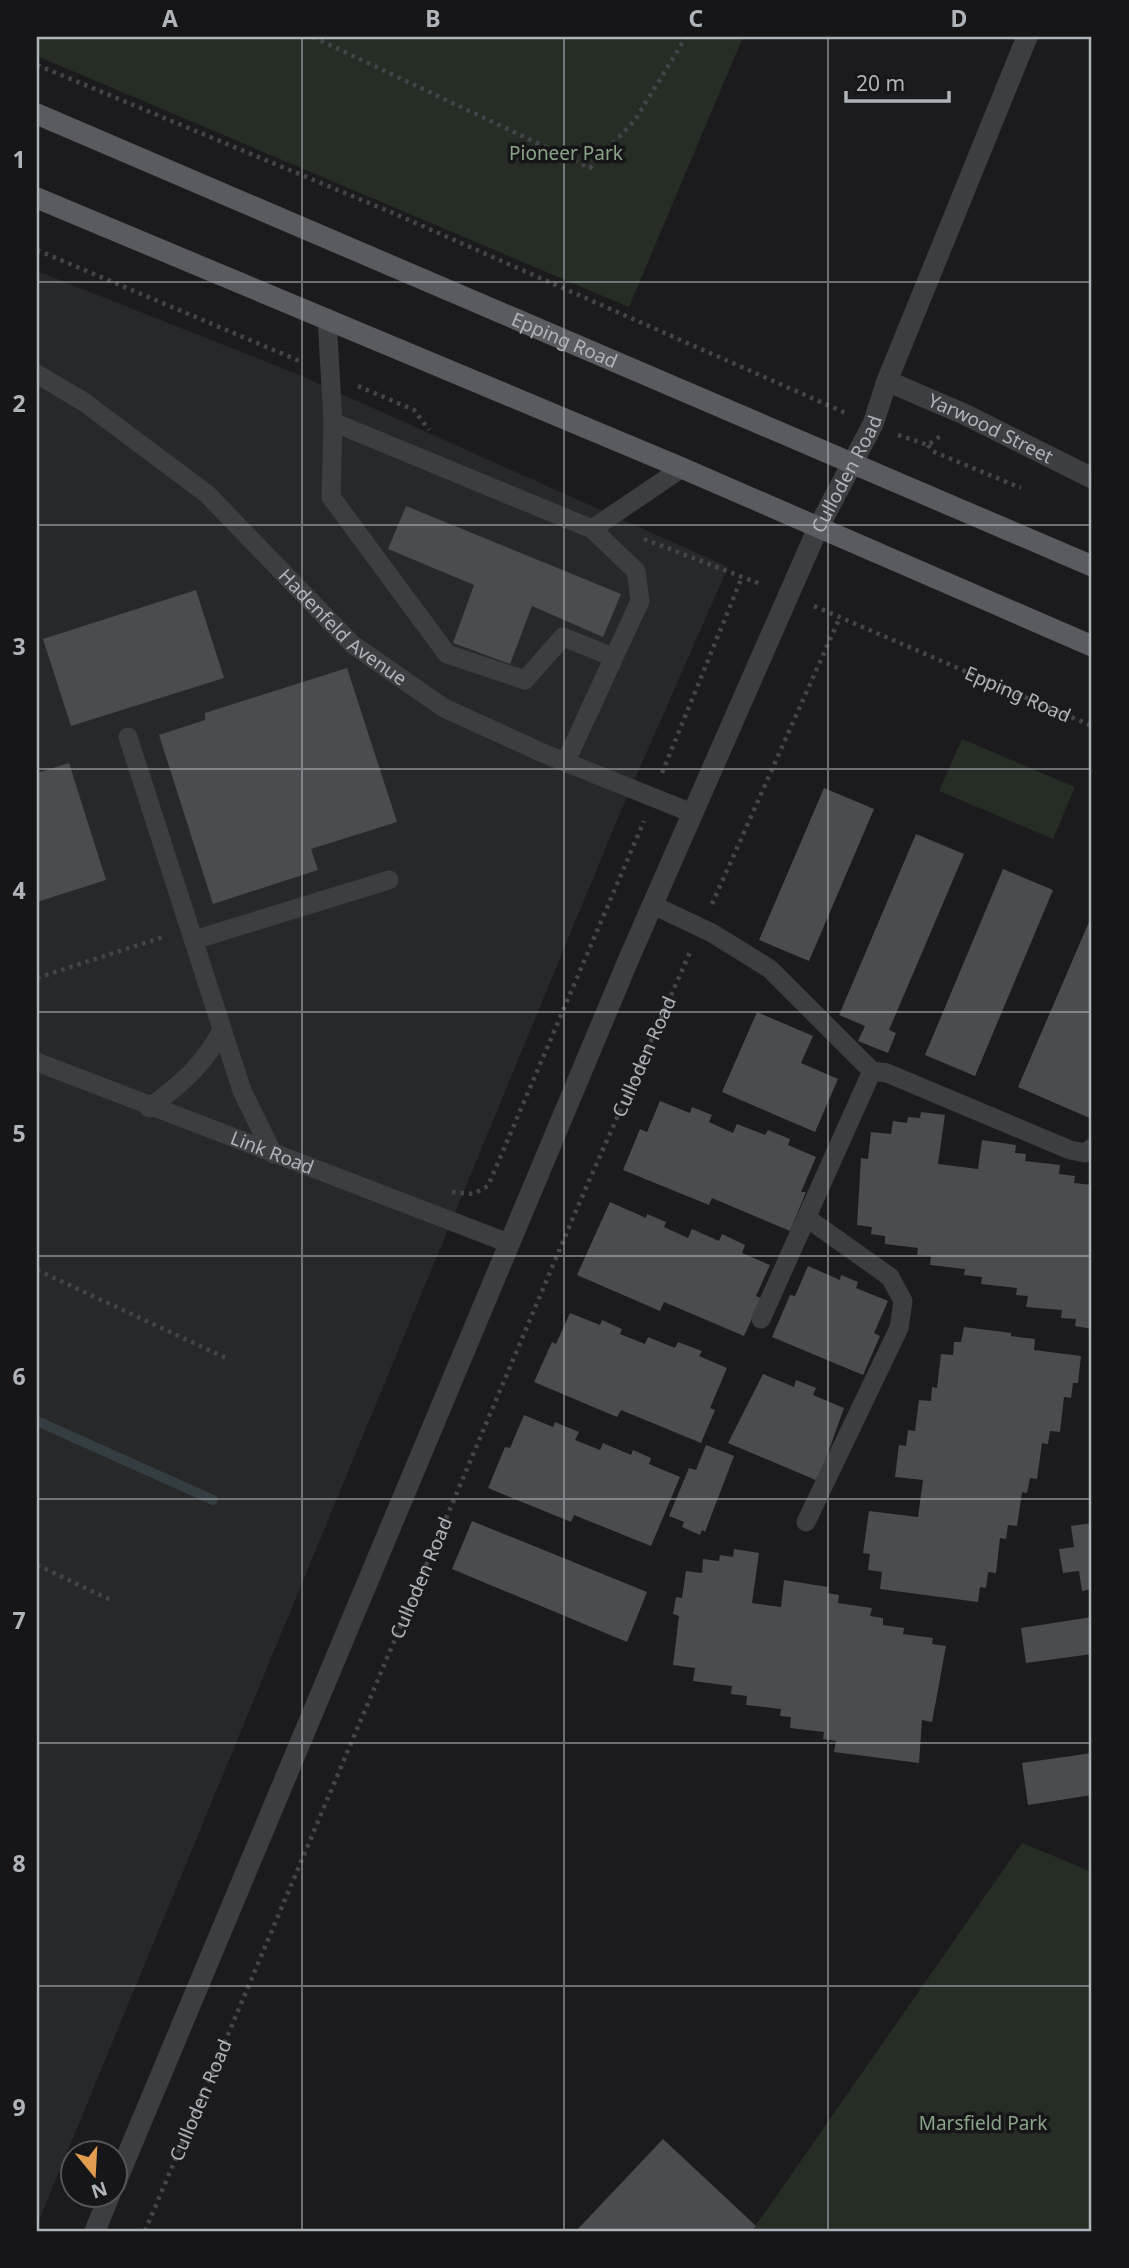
<svg xmlns="http://www.w3.org/2000/svg" width="1129" height="2268" viewBox="0 0 1129 2268" font-family="'Noto Sans',sans-serif">
	<style>
		.built { fill: #27282a }
		.green { fill: #252d25 }
		.lines { fill: none; stroke-linecap: round; stroke-linejoin: round }
		.stream { stroke: #343e42; stroke-width: 10 }
		.building { fill: #4a4c4f }
		.path { stroke: #434549; stroke-width: 4.5; stroke-dasharray: 3.5 5; stroke-linecap: butt }
		.lane { stroke: #3c3e42; stroke-width: 19 }
		.street { stroke: #3c3e42; stroke-width: 21 }
		.primary { stroke: #595b60; stroke-width: 21 }
		.grid { fill: none; stroke: #afb4bb; stroke-width: 2; stroke-opacity: 0.55 }
		.labels { text-anchor: middle; dominant-baseline: central; stroke-width: 7; stroke-linejoin: round; paint-order: stroke }
		.park-label { font-size: 19px; fill: #8aa488; stroke: #161618 }
		.street-label { font-size: 19px; fill: #afb4bb; stroke: #161618 }
		.neatline { fill: none; stroke: #afb4bb; stroke-width: 2.5 }
		.grid-label { font-size: 23px; text-anchor: middle; font-weight: bold; fill: #afb4bb }
	</style>
	<rect width="100%" height="100%" fill="#1b1b1d"/>
	<path class="built" d="M37,271L297,374L728,567L620,813L37,2225Z"/>
	<g class="green">
		<path d="M37,37H743L629,307L37,56Z"/>
		<path d="M962,739L1075,787L1053,839L939,791Z"/>
		<path d="M1022,1843L1092,1872V2231H752Z"/>
	</g>
	<g class="lines">
		<path class="stream" d="M37,1421L213,1500"/>
	</g>
	<g class="building">
		<path d="M406,506L621,594L603,637L532,606L510,664L453,643L474,585L388,549Z"/>
		<path d="M196,590L224,678L71,726L43,639Z"/>
		<path d="M347,668L397,822L311,849L318,870L213,904L159,735L205,720V713Z"/>
		<path d="M69,763L106,880L37,902V773Z"/>
		<path d="M824,788L874,809L809,961L759,940Z"/>
		<path d="M916,834L964,854L889,1030L896,1033L888,1053L858,1041L865,1026L839,1015Z"/>
		<path d="M1003,869L1053,890L975,1076L925,1055Z"/>
		<path d="M1092,915V1119L1018,1087Z"/>
		<path d="M757,1012L813,1036L801,1063L838,1079L815,1132L722,1092Z"/>
		<path d="M660,1101L690,1113L692,1107L712,1115L709,1122L733,1133L737,1124L765,1135L768,1130L790,1139L788,1145L816,1157L801,1192H806L790,1231L712,1198L709,1205L623,1170L640,1129L647,1132Z"/>
		<path d="M921,1112L945,1115L938,1164L978,1169L982,1140L1016,1145L1015,1153L1026,1154L1025,1161L1060,1165L1059,1174L1075,1176L1074,1183L1092,1185V1329L1075,1326L1076,1319L1061,1318L1062,1310L1026,1307L1028,1296L1016,1295L1017,1288L981,1284L982,1277L964,1275L965,1269L930,1265L931,1256L917,1255L918,1248L885,1244V1236L871,1234L872,1227L857,1225L861,1158L868,1159L871,1132L891,1134L893,1121L907,1123L908,1117L920,1118Z"/>
		<path d="M610,1202L646,1218L647,1214L666,1222L664,1227L688,1238L692,1229L719,1241L722,1234L745,1245L742,1253L770,1265L756,1296L761,1298L744,1336L664,1302L660,1311L577,1275Z"/>
		<path d="M808,1266L840,1280L841,1275L858,1282L856,1288L888,1301L874,1333L880,1336L863,1375L772,1337L790,1295L795,1296Z"/>
		<path d="M570,1313L600,1325L602,1320L622,1329L620,1334L645,1344L648,1337L675,1348L678,1342L702,1351L699,1356L727,1368L710,1408L715,1410L701,1443L621,1410L617,1417L534,1382L552,1342L556,1344Z"/>
		<path d="M964,1327L1011,1333V1336L1035,1339L1034,1350L1081,1356L1078,1383H1073L1071,1398L1064,1397L1060,1432L1050,1431L1048,1444L1042,1443L1037,1479L1030,1478L1027,1493L1022,1492L1017,1526L1008,1525L1006,1539L1000,1538L996,1573L988,1572L986,1588L980,1587L978,1602L880,1589L882,1572L868,1570L870,1554L863,1553L869,1511L918,1517L923,1480L895,1477L899,1445L906,1446L908,1430L915,1431L919,1400L931,1401L932,1387L937,1388L941,1354L953,1355L954,1342H961Z"/>
		<path d="M763,1374L794,1387L796,1380L816,1388L813,1395L844,1408L818,1481L728,1443Z"/>
		<path d="M524,1415L553,1427L555,1422L579,1432L575,1440L600,1450L603,1443L631,1455L633,1450L651,1458L649,1464L680,1477L651,1546L574,1515L571,1522L488,1488L505,1447L510,1448Z"/>
		<path d="M706,1445L734,1456L705,1532L702,1530L700,1535L682,1527L684,1522L669,1516L689,1468L696,1470Z"/>
		<path d="M472,1521L647,1592L627,1642L452,1569Z"/>
		<path d="M1092,1523V1589L1082,1591L1079,1571L1063,1573L1059,1549L1074,1547L1071,1526Z"/>
		<path d="M734,1549L759,1553L752,1603L781,1607L784,1580L828,1587L827,1593L839,1595L838,1603L872,1608L870,1616L883,1618V1625L904,1628L903,1634L933,1638L932,1644L946,1646L932,1722L922,1720L919,1763L834,1752L836,1741L823,1739L824,1732L790,1728L791,1717L780,1716L781,1709L746,1705L747,1696L731,1694L732,1686L693,1681L695,1668L673,1665L679,1616L673,1614L676,1597L682,1598L686,1571L702,1573L703,1559L719,1561L720,1555L733,1557Z"/>
		<path d="M1092,1617V1654L1026,1663L1021,1628Z"/>
		<path d="M1092,1753V1795L1028,1805L1022,1763Z"/>
		<path d="M663,2139L756,2226L751,2231H576Z"/>
	</g>
	<g class="lines">
		<g class="path">
			<path d="M313,37L590,168L635,120L686,37"/>
			<path d="M37,65L393,213L848,414"/>
			<path d="M37,250L302,362"/>
			<path d="M358,386L414,410L429,430"/>
			<path d="M898,435L928,445L943,434"/>
			<path d="M928,445L932,451L1021,488"/>
			<path d="M644,539L763,585"/>
			<path id="s1" d="M814,606L1092,726"/>
			<path d="M662,773L742,577"/>
			<path d="M712,904L840,617"/>
			<path d="M37,978L166,936"/>
			<path d="M452,1192L473,1194L488,1186L644,821"/>
			<path d="M37,1270L226,1358"/>
			<path d="M37,1565L113,1601"/>
			<path id="s2" d="M145,2231L578,1206L691,950"/>
		</g>
		<g class="lane">
			<path d="M327,318L333,422L331,497L447,654L525,680L563,637L613,657"/>
			<path id="s3" d="M37,374L84,402L207,494L352,644L444,708L545,754L692,813"/>
			<path d="M333,422L592,529L636,571L640,601L566,761"/>
			<path d="M592,529L682,468"/>
			<path d="M128,737L242,1091L273,1154"/>
			<path d="M653,905L712,933L770,969L872,1071L887,1073L1070,1150L1085,1153L1092,1148"/>
			<path d="M194,940L389,880"/>
			<path id="s4" d="M37,1062L508,1243"/>
			<path d="M149,1108C180,1085 205,1064 222,1030"/>
			<path d="M761,1319L872,1071"/>
			<path d="M806,1522L899,1328L903,1301L890,1277L807,1218"/>
		</g>
		<g class="street">
			<path id="s5" d="M887,381L964,414L1092,478"/>
			<path id="s6" d="M116,2182L630,956L818,528L873,424L887,381L1027,37"/>
			<path d="M95,2231L110,2194"/>
		</g>
		<g class="primary">
			<path id="s7" d="M37,114L1092,566"/>
			<path d="M37,198L682,468L1092,646"/>
		</g>
	</g>
	<path class="grid" d="M302,37V2231M564,37V2231M828,37V2231M37,282H1092M37,525H1092M37,769H1092M37,1012H1092M37,1256H1092M37,1499H1092M37,1743H1092M37,1986H1092"/>
	<g class="labels">
		<g class="park-label">
			<text x="566" y="153">Pioneer Park</text>
			<text x="983" y="2123">Marsfield Park</text>
		</g>
		<g class="street-label">
			<text stroke="none"><textPath href="#s7" startOffset="574">Epping Road</textPath></text>
			<text stroke="none"><textPath href="#s5" startOffset="114">Yarwood Street</textPath></text>
			<text stroke="none"><textPath href="#s6" startOffset="1858">Culloden Road</textPath></text>
			<text stroke="none"><textPath href="#s3" startOffset="399">Hadenfeld Avenue</textPath></text>
			<text stroke="none"><textPath href="#s1" startOffset="222">Epping Road</textPath></text>
			<text stroke="none"><textPath href="#s2" startOffset="1276">Culloden Road</textPath></text>
			<text stroke="none"><textPath href="#s4" startOffset="252">Link Road</textPath></text>
			<text stroke="none"><textPath href="#s2" startOffset="709">Culloden Road</textPath></text>
			<text stroke="none"><textPath href="#s2" startOffset="142">Culloden Road</textPath></text>
		</g>
	</g>
	<rect width="1129" height="2268" fill="none" stroke="#161618" stroke-width="77"/>
	<g transform="translate(94 2174) rotate(162)"><circle r="33" fill="#161618" stroke="#535559" stroke-width="2"/>
	<path d="M0-5L12 26L0 18L-12 26Z" fill="#e19c50"/>
	<text y="-10" font-size="19" font-weight="bold" text-anchor="middle" fill="#afb4bb">N</text>
	</g>
	<path d="M846 91v10h103v-10" fill="none" stroke="#afb4bb" stroke-width="3.5"/>
	<text x="856" y="91" font-size="21" fill="#afb4bb" stroke="#161618" stroke-width="5" paint-order="stroke">20 m</text>
	<rect x="38" y="38" width="1052" height="2192" class="neatline"/>
	<g class="grid-label">
		<text x="170" y="27">A</text>
		<text x="433" y="27">B</text>
		<text x="696" y="27">C</text>
		<text x="959" y="27">D</text>
		<text x="19" y="168">1</text>
		<text x="19" y="412">2</text>
		<text x="19" y="655">3</text>
		<text x="19" y="899">4</text>
		<text x="19" y="1142">5</text>
		<text x="19" y="1385">6</text>
		<text x="19" y="1629">7</text>
		<text x="19" y="1872">8</text>
		<text x="19" y="2116">9</text>
	</g>
</svg>
